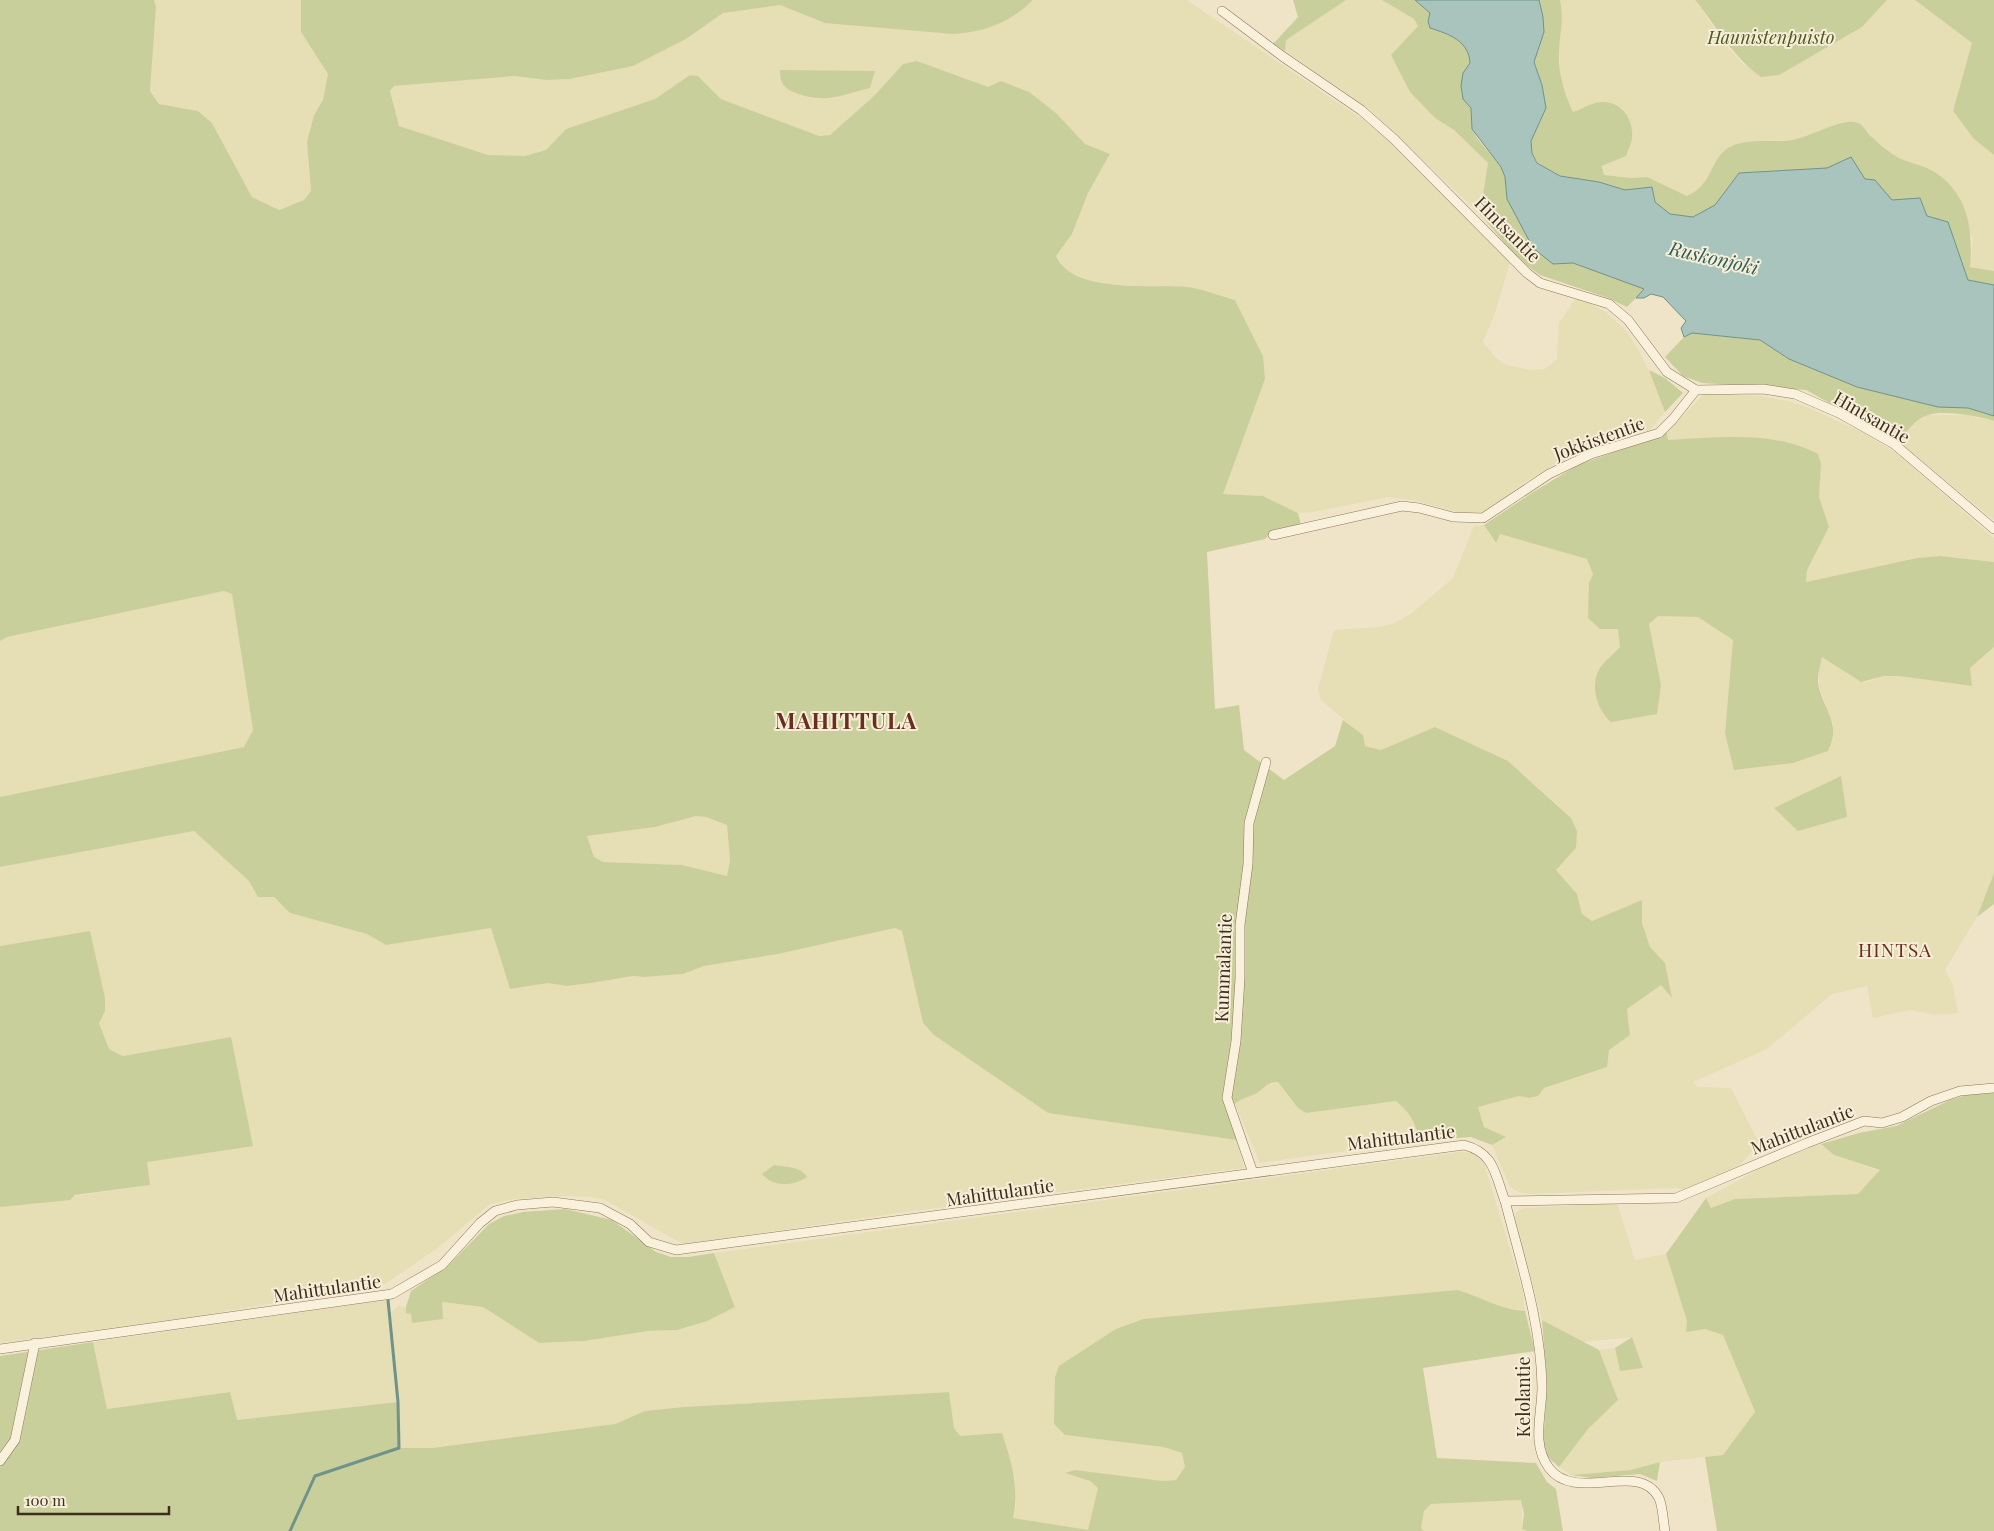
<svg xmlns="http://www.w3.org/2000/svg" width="1994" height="1531" viewBox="0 0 1994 1531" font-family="'Playfair Display',serif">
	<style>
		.farmland { fill: #e6deb5 }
		.green { fill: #c9cf9b; fill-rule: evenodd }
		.water { fill: #a9c4bc; stroke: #6f938a }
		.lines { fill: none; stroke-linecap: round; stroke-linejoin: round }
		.stream { stroke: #6f938a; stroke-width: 3 }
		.minor-casing { stroke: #8d765c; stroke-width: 10 }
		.minor { stroke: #faf1dc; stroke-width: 9 }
		.labels { text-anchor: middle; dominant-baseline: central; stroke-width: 4; stroke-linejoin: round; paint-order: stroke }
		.park-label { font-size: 18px; font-style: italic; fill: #4d5a26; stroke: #f7eed8 }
		.street-label { font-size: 18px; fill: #3d2e20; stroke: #f7eed8 }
		.water-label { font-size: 19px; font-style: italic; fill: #2f5d5a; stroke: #f7eed8 }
		.neighbourhood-label { font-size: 19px; letter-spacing: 1px; fill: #6b2e1e; stroke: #f7eed8 }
		.district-label { font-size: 22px; font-weight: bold; letter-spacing: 1px; fill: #6b2e1e; stroke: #f7eed8 }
	</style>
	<rect width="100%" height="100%" fill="#f0e4c8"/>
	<g class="farmland">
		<path d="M154,0H301V32L328,74L323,100L314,115L307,142L311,191L304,200L278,210L252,197L212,123L198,111L159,104L150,91L156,7Z"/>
		<path d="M1033,0H1187L1362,119L1389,141L1510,262L1495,313L1483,342L1496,358L1506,365L1531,370L1545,369L1557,359L1559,323L1577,296L1606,312L1626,331L1638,349L1657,387L1665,412L1650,430L1606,439L1555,464L1523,483L1486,513L1458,512L1416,501L1388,497L1314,512L1298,513L1263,496L1223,494L1265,379L1263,356L1235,300L1188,288L1100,284L1071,273L1060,265L1056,256L1072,234L1088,193L1110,155L1085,144L1056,113L917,61L903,64L875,95L830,135L819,136L721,99L698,76L690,75L655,99L566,129L546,150L525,156L488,155L399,126L390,91L394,86L515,76L546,80L570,79L633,66L686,39L723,13L757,7L780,5L825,23L1024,9Z"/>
		<path d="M1346,0H1382L1414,19L1418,26L1391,55L1411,92L1435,118L1454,130L1488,163L1480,214L1371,111L1285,51L1286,40Z"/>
		<path d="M1560,0H1695L1727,46L1745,66L1862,27L1887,0H1915L1972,43L1953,111L1974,139L1994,155V271L1970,267L1973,239L1935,173L1896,156L1872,138L1864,126L1844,122L1820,133L1792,140L1745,142L1719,158L1706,182L1698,191L1687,196L1647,177L1631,178L1604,175L1596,103L1573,113L1561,81L1559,52L1562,8Z"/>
		<path d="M1704,394L1761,396L1788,401L1807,407L1864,433L1896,453L1994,538V562L1940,556L1917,558L1806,582L1807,570L1829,527L1819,497L1821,464L1779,440L1715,438L1668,440L1667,433Z"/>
		<path d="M1928,415H1965L1994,421V520L1898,441L1916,422Z"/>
		<path d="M1484,525L1495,543L1500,534L1587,559L1593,574L1589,583L1600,629L1618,628L1621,647L1602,665L1611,722L1625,718L1661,685L1649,624L1658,616L1698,617L1733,640L1725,733L1833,725L1819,686V670L1822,656L1857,680L1866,682L1884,676H1899L1971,686L1970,668L1994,647V873L1977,917L1945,970L1953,985L1958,1013L1935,1015L1910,1010L1873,1018L1867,986L1832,994L1767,1049L1693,1082L1698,1087L1731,1088L1759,1143L1741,1164L1701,1186L1688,1190L1676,1188L1529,1194L1518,1192L1510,1187L1492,1145L1505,1138L1484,1127L1478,1107L1519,1096L1529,1098L1538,1096L1544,1088L1566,1080L1630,1035L1627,1009L1661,985L1671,997L1665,963L1650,947L1642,923V901L1591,921L1582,914L1577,894L1556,870L1559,806L1508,761L1435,727L1381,750L1365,746L1362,735L1321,700L1318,689L1334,630L1380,627L1395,623L1412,613L1453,578L1474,526Z"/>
		<path d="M224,591L232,594L253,730L244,747L0,797V641L7,637Z"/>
		<path d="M696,816L706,817L727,825L730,860L727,876L682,865L603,862L594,857L587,836L655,827Z"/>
		<path d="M194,831L249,881L258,897H274L290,913L367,934L386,945L491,927L510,989L548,983L567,986L591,983L633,976L644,977L683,974L704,966L778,954L895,928L902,931L923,1023L934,1035L1048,1113L1237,1140L1244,1168L900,1213L683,1244L605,1200L591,1197L563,1196L513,1199L489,1205L435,1250L385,1284L198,1316L0,1343V1207L150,1185L147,1162L231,1037L123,1056L109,1049L99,1022L105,1011L90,931L0,946V867Z"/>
		<path d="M1279,1082L1298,1108L1306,1113L1396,1101L1409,1112L1416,1124L1419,1141L1260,1163L1235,1104L1240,1099L1256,1094L1260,1088Z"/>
		<path d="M1821,1144L1834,1155L1880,1171L1858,1194L1735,1199L1711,1209L1706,1198L1779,1158Z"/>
		<path d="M1460,1152L1473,1153L1484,1163L1523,1292L1525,1311L1490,1305L1473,1295L1457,1290L1134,1321L1056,1400L1055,1424L1066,1435L1163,1447L1182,1453L1185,1467L1177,1480L1163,1481L1075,1470L1066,1473L1090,1481L1098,1488L1089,1531L1013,1518L1016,1505L1015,1476L960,1437L954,1428L948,1392L683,1407L645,1411L616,1424L432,1448H399L398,1402L236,1420L230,1392L107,1409L93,1342L388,1300L389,1314L398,1306L406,1307V1313L411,1314L412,1323L441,1302L483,1307L539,1343L585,1341L648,1331L677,1330L735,1307L714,1253Z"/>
		<path d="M1617,1203L1635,1260L1666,1254L1687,1321L1723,1335L1755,1413L1723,1455L1660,1462L1631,1470L1571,1475L1559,1467L1588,1429L1618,1400L1599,1350L1615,1348L1620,1371L1643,1368L1632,1337L1583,1342L1542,1320L1515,1220L1516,1212L1525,1208Z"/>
		<path d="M1522,1500V1529L1527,1531H1424L1421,1528L1424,1511L1431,1504Z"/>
	</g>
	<g class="green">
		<path d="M0,0H154L156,7L150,91L159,104L198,111L212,123L252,197L279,210L304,200L311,191L307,142L314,115L323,100L328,74L301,32V0H1033C1010,23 984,32 953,34L825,23L780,5L723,13L686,39L633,66L570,79L546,80L515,76L394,86L390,91L399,126L488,155L525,156L546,150L566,129L655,99L690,75L698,76L721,99L819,136L830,135L875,95L903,64L917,61L988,87L1001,81L1029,92L1056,113L1085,144L1110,154L1088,193L1072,234L1056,256C1072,294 1153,284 1187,287C1203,289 1220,296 1235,300L1263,356L1265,379L1223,494L1263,496L1298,513L1301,525L1272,532L1265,539L1207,552L1215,709L1239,705L1244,750L1284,780L1335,746L1343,720L1363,735L1365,746L1381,750L1435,727L1508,761L1571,818L1577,831L1576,848L1556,870L1577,894L1582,914L1592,921L1642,900V923L1650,947L1665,963L1672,998L1661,985L1627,1009L1630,1035L1609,1050L1607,1067L1544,1088L1538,1096L1529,1098L1519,1096L1478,1107L1484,1127L1506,1137L1492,1145L1471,1137L1419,1141C1416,1122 1410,1113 1396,1101L1306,1113L1298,1108L1278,1082C1264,1083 1264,1090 1253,1095C1246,1098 1241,1098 1235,1104L1227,1098L1237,1140L1048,1113L934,1035L923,1023L902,931L895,928L778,954L704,966L683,974L644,977L633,976L591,983L567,986L548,983L510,989L491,928L386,945L367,934L290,913L274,897H258L249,881L194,831L0,867V797L244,747L253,730L232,594L224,591L7,637L0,641ZM696,816L706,817L727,825L730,860L727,876L682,865L603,862L594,857L587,836L655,827Z"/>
		<path d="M1293,0H1346L1286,40L1285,51L1273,44L1298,17Z"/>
		<path d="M1382,0H1415L1430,13L1428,21L1430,28C1449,34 1469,41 1470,63L1463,73V99L1471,108L1472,129L1477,138L1501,167L1505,177L1507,199L1553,264L1573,263L1645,289L1627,307L1608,298L1540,275L1519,260L1480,214L1488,163L1454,130L1435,118L1410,92L1391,55L1418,26L1414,19Z"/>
		<path d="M1539,0H1560C1564,17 1560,34 1559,51C1558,73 1564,93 1573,112C1580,110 1588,105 1595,103C1617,97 1634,116 1632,137C1632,143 1628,150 1626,156L1602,166L1604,175L1631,178L1647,177L1687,196C1713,185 1709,161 1728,148C1746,137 1772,143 1792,140C1810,137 1839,120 1853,122C1865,123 1865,132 1873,138C1879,144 1887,150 1894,155C1906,163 1923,164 1936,173C1969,195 1973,231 1970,267L1994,271V285L1968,280L1948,222L1927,216L1920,198L1892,201L1875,180L1865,179L1851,158L1827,168L1739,173L1715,205L1693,217L1670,215L1655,202L1652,187L1625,190L1599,182L1560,176L1538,163L1532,153L1531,141L1545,108L1542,85L1534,62L1544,32L1543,17Z"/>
		<path d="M1695,0H1887L1862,27L1779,75L1761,77C1732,56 1717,27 1695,0Z"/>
		<path d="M1915,0H1994V155L1974,139L1953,111L1972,43Z"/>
		<path d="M780,70L875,71L870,88C842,95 824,104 796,93C784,88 780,84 780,70Z"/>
		<path d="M1692,333L1760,340L1790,359L1857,387L1938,407L1968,408L1994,416V421C1977,416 1944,410 1928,415C1915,419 1907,432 1898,441L1806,390L1702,383L1683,376L1665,357L1684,337Z"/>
		<path d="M1649,370L1665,378L1683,393L1665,412Z"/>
		<path d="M1667,433L1668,440C1717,438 1774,430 1818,454L1821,464L1819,497L1829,527L1807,570L1806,582L1917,558L1940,556L1994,562V647L1970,668L1972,686L1899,676H1884L1861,682L1822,657C1820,667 1816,678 1819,688C1826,713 1841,725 1828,751L1793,763L1734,770L1725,733L1733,640L1698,617L1658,616L1649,624L1661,685L1657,714L1611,722C1596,709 1588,682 1603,664C1608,658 1615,653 1620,647L1618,629H1600L1588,618L1589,583L1593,574L1587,559L1500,534L1496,543L1484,525L1530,494L1578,465Z"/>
		<path d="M1841,776L1847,817L1798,831L1774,808Z"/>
		<path d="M1994,873V904L1977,917Z"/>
		<path d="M90,931L105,998V1011L99,1023L109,1049L123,1056L231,1037L253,1146L147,1162L150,1185L75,1195L70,1200L0,1207V946Z"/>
		<path d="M1994,1093V1531H1717L1705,1457L1723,1455L1755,1412L1723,1335L1705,1329L1686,1332L1687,1321L1666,1254L1706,1198L1711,1208L1735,1199L1858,1194L1880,1170L1834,1155L1821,1144L1859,1133L1896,1126L1950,1100L1970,1094Z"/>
		<path d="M774,1165C785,1167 801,1166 807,1177C793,1186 774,1188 762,1174Z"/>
		<path d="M565,1209L612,1220L656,1252L671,1257H688L714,1253L735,1307L707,1321L677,1330L648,1331L584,1341L539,1343L483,1307L442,1302L443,1319L412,1323L411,1314L406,1313V1307L411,1291L448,1266L489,1224L504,1216L523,1212Z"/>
		<path d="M1457,1290C1482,1297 1498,1309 1525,1311L1535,1351L1423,1368L1437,1458L1536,1463L1547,1482L1556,1489L1563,1531H1527L1522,1529L1524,1514L1521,1500L1431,1504L1424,1511L1421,1528L1424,1531H0V1356L93,1342L107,1409L230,1392L237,1420L398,1402L399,1448H432L615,1424L645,1411L683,1407L949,1392L954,1428L960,1436L1002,1433C1011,1461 1020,1488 1013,1518L1088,1530L1098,1488L1090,1481L1065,1473L1075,1470L1163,1481L1176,1480L1185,1467L1182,1453L1163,1447L1065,1435L1054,1424L1055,1377L1059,1366L1116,1329L1143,1319Z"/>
		<path d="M1542,1320L1599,1350L1618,1400L1588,1429L1559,1467L1548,1457L1543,1445L1547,1382Z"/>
		<path d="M1632,1337L1643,1368L1620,1371L1615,1348Z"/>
		<path d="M1660,1462L1657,1481L1640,1474L1591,1478L1571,1475L1631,1470Z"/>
	</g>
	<path class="water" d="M1415,0H1539L1543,17L1544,32L1534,62L1542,85L1546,108L1531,141L1532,153L1537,163L1560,176L1599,182L1625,190L1652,187L1655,202L1670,214L1693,217L1715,205L1739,173L1827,168L1851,157L1865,179L1875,180L1892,200L1920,198L1927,216L1948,222L1968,280L1994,285V416L1968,408L1938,407L1857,387L1789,359L1760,340L1692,333L1684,337L1681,328L1686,321L1663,297L1651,294L1644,298H1636L1644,289L1573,263L1553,264L1533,248L1507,199L1505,177L1501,167L1472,129L1471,108L1463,99L1461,86L1463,73L1470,63C1469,41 1449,34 1430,28L1428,21L1430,13Z"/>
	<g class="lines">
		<path class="stream" d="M290,1531L315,1476L399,1448L398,1402L388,1300"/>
		<defs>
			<g id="minor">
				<path d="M1222,11L1282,56L1361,110L1394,139L1527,273L1540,283L1609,304L1628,320L1667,372L1696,390L1763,389L1795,394L1839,413L1894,444L1994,529"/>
				<path d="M1273,535L1402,506L1419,508L1453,517L1483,518L1549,474L1591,454L1659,433L1673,419L1696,390"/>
				<path d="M1253,1173L1227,1098L1236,1041L1240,978V925L1248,864L1249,823L1266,762"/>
				<path d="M1505,1201C1521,1263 1541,1323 1542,1387C1542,1414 1531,1444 1549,1468C1576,1504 1639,1459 1659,1498C1663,1507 1663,1521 1665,1531"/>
				<path d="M0,1349L392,1294L442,1265L480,1223L495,1211L517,1205L553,1202L600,1208L630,1224L649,1242L676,1250L1464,1145C1495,1153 1495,1175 1505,1201L1676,1198L1807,1143L1864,1121L1882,1123L1902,1117L1931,1101L1960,1091L1994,1088"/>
				<path d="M0,1461L15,1440L35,1343"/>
			</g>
		</defs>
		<use href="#minor" class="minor-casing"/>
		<use href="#minor" class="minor"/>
	</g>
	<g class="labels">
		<g class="park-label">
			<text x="1771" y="37">Haunistenpuisto</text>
		</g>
		<g class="street-label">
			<text transform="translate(1508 229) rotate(45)">Hintsantie</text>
			<text transform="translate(1872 417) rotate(30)">Hintsantie</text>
			<text transform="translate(1599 438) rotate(-20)">Jokkistentie</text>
			<text transform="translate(1223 968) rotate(-88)">Kummalantie</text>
			<text transform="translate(1802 1129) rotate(-21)">Mahittulantie</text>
			<text transform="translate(1401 1137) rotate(-7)">Mahittulantie</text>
			<text transform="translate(1000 1192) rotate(-8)">Mahittulantie</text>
			<text transform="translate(327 1288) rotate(-8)">Mahittulantie</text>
			<text transform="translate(1523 1397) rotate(-90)">Kelolantie</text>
		</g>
		<g class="water-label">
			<text transform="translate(1714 257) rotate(13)">Ruskonjoki</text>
		</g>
		<g class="neighbourhood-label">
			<text x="1895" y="949">HINTSA</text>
		</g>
		<g class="district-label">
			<text x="846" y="720">MAHITTULA</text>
		</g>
	</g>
	<path d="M18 1506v8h151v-8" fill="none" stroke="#3d2e20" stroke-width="2.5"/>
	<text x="25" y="1506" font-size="15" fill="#3d2e20" stroke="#f7eed8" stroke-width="4" paint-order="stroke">100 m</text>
</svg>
